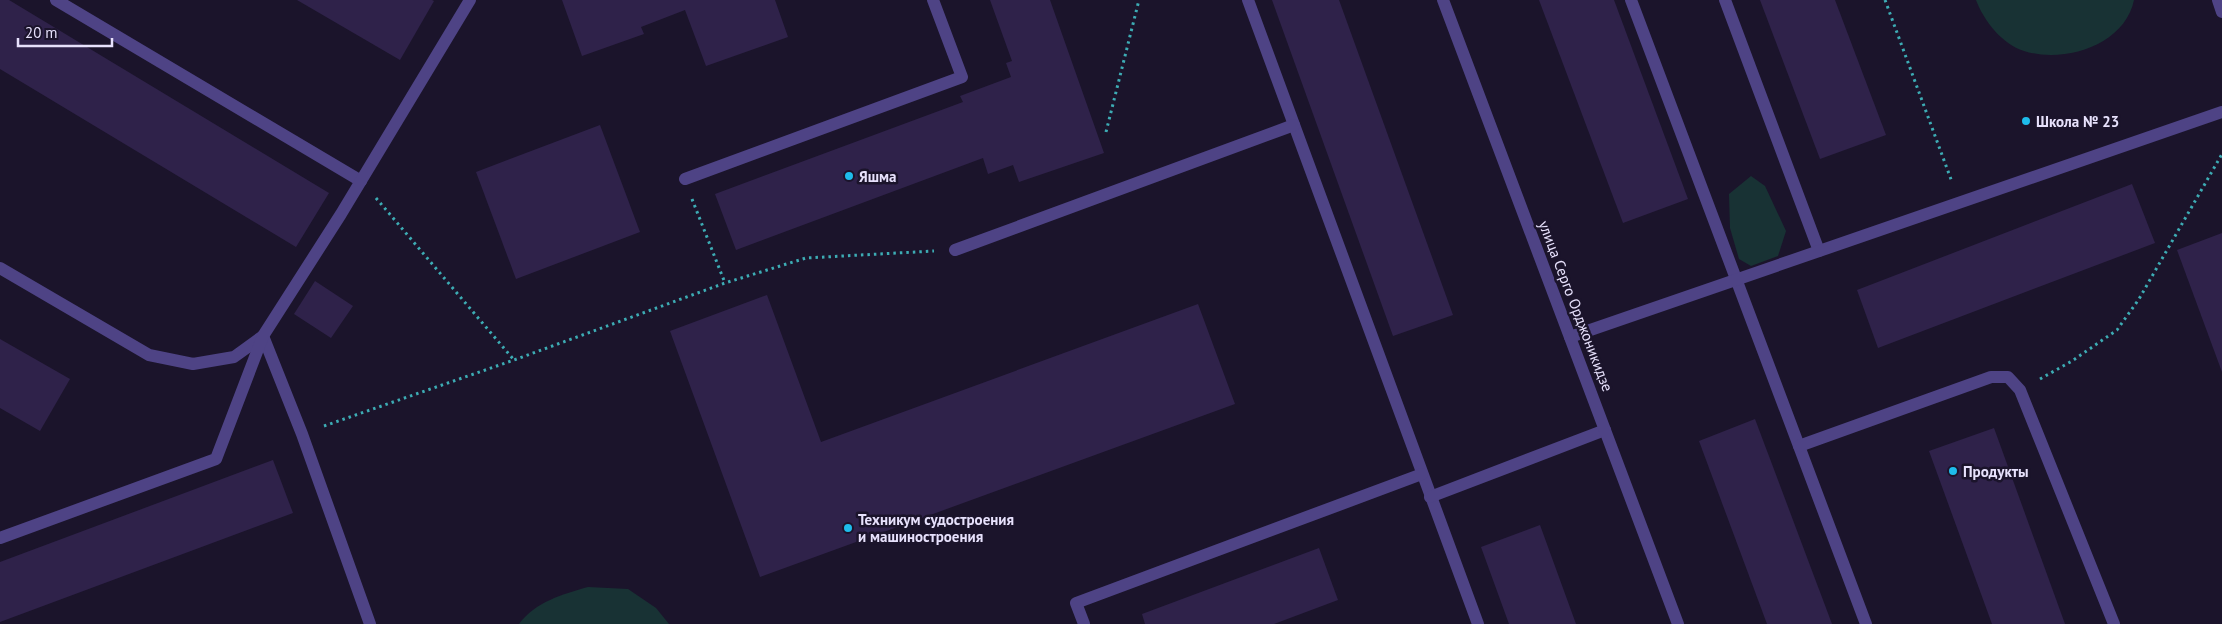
<svg xmlns="http://www.w3.org/2000/svg" width="2222" height="624" viewBox="0 0 2222 624" font-family="'PT Sans',sans-serif">
	<style>
		.green { fill: #183234 }
		.building { fill: #2f224a }
		.lines { fill: none; stroke-linecap: round; stroke-linejoin: round }
		.path { stroke: #3dacb4; stroke-width: 3; stroke-dasharray: 2.5 4; stroke-linecap: butt }
		.service { stroke: #4e4385; stroke-width: 12 }
		.minor { stroke: #4e4385; stroke-width: 12 }
		.poi-dot { fill: #1ebceb; stroke: #1b142b; stroke-width: 2 }
		.labels { text-anchor: middle; dominant-baseline: central; stroke-width: 5; stroke-linejoin: round; paint-order: stroke }
		.poi-label { font-size: 15px; font-weight: bold; fill: #e7e1fc; stroke: #1b142b; text-anchor: start }
		.street-label { font-size: 15px; fill: #e7e1fc; stroke: #1b142b }
	</style>
	<rect width="100%" height="100%" fill="#1b142b"/>
	<g class="green">
		<path d="M1976,0H2134C2125,45 2064,64 2024,51C2002,44 1984,21 1976,0Z"/>
		<path d="M1751,176L1765,186L1786,231L1778,256L1751,266L1739,259L1730,228L1729,194Z"/>
		<path d="M588,587L628,589L656,608L669,624H519C535,602 563,594 588,587Z"/>
	</g>
	<g class="building">
		<path d="M0,0H9L329,193L296,247L0,69Z"/>
		<path d="M297,0H432L434,1L400,60Z"/>
		<path d="M562,0H775L788,37L706,66L685,10L641,27L644,34L582,56Z"/>
		<path d="M990,0H1050L1104,153L1019,182L1013,165L988,174L983,158L736,250L715,194L963,102L960,96L1011,77L1006,63L1012,61Z"/>
		<path d="M1272,0H1339L1453,315L1393,336Z"/>
		<path d="M1539,0H1614L1688,199L1623,223Z"/>
		<path d="M1760,0H1835L1886,135L1820,159Z"/>
		<path d="M600,125L640,232L516,279L476,172Z"/>
		<path d="M2132,184L2155,243L1878,348L1857,290Z"/>
		<path d="M2222,233V372L2177,250Z"/>
		<path d="M315,281L353,306L331,338L294,314Z"/>
		<path d="M767,295L821,442L1198,304L1235,404L760,577L670,331Z"/>
		<path d="M0,339L70,379L40,431L0,408Z"/>
		<path d="M1755,419L1832,624H1767L1699,441Z"/>
		<path d="M1994,428L2065,624H1992L1929,451Z"/>
		<path d="M273,460L293,513L0,622V562Z"/>
		<path d="M1540,525L1576,624H1509L1481,547Z"/>
		<path d="M1319,548L1338,600L1274,624H1145L1142,614Z"/>
	</g>
	<g class="lines">
		<g class="path">
			<path d="M1885,0L1952,182"/>
			<path d="M1106,132L1139,0"/>
			<path d="M376,198L514,360"/>
			<path d="M692,199L725,283"/>
			<path d="M2040,379L2072,361L2117,330L2139,299L2222,154"/>
			<path d="M324,426L514,360L725,283L806,258L934,251"/>
		</g>
		<g class="service">
			<path d="M56,0L361,181"/>
			<path d="M1248,0L1478,624"/>
			<path d="M1631,0L1866,624"/>
			<path d="M1725,0L1819,251"/>
			<path d="M2218,0L2222,12"/>
			<path d="M685,179L962,77L933,0"/>
			<path d="M955,250L1294,125"/>
			<path d="M0,268L149,355L193,364L234,357L263,336"/>
			<path d="M263,336L302,434L370,624"/>
			<path d="M1570,337L2222,112"/>
			<path d="M1799,446L1991,377H2008L2020,390L2114,624"/>
			<path d="M1430,497L1605,430"/>
			<path d="M0,538L216,459L263,336L341,214L470,0"/>
			<path d="M1084,624L1076,603L1422,474"/>
		</g>
		<path class="minor" d="M1443,0L1678,624"/>
	</g>
	<g class="poi-dot">
		<circle cx="2026" cy="121" r="5"/>
		<circle cx="849" cy="176" r="5"/>
		<circle cx="1953" cy="471" r="5"/>
		<circle cx="848" cy="528" r="5"/>
	</g>
	<g class="labels">
		<g class="poi-label">
			<text x="2036" y="121">Школа № 23</text>
			<text x="859" y="176">Яшма</text>
			<text x="1963" y="471">Продукты</text>
			<text x="858" y="519">Техникум судостроения<tspan x="858" dy="17">и машиностроения</tspan></text>
		</g>
		<g class="street-label">
			<text transform="translate(1576 306) rotate(69)">улица Серго Орджоникидзе</text>
		</g>
	</g>
	<path d="M18 38v8h94v-8" fill="none" stroke="#e7e1fc" stroke-width="2.5"/>
	<text x="25" y="38" font-size="15" fill="#e7e1fc" stroke="#1b142b" stroke-width="4" paint-order="stroke">20 m</text>
</svg>
